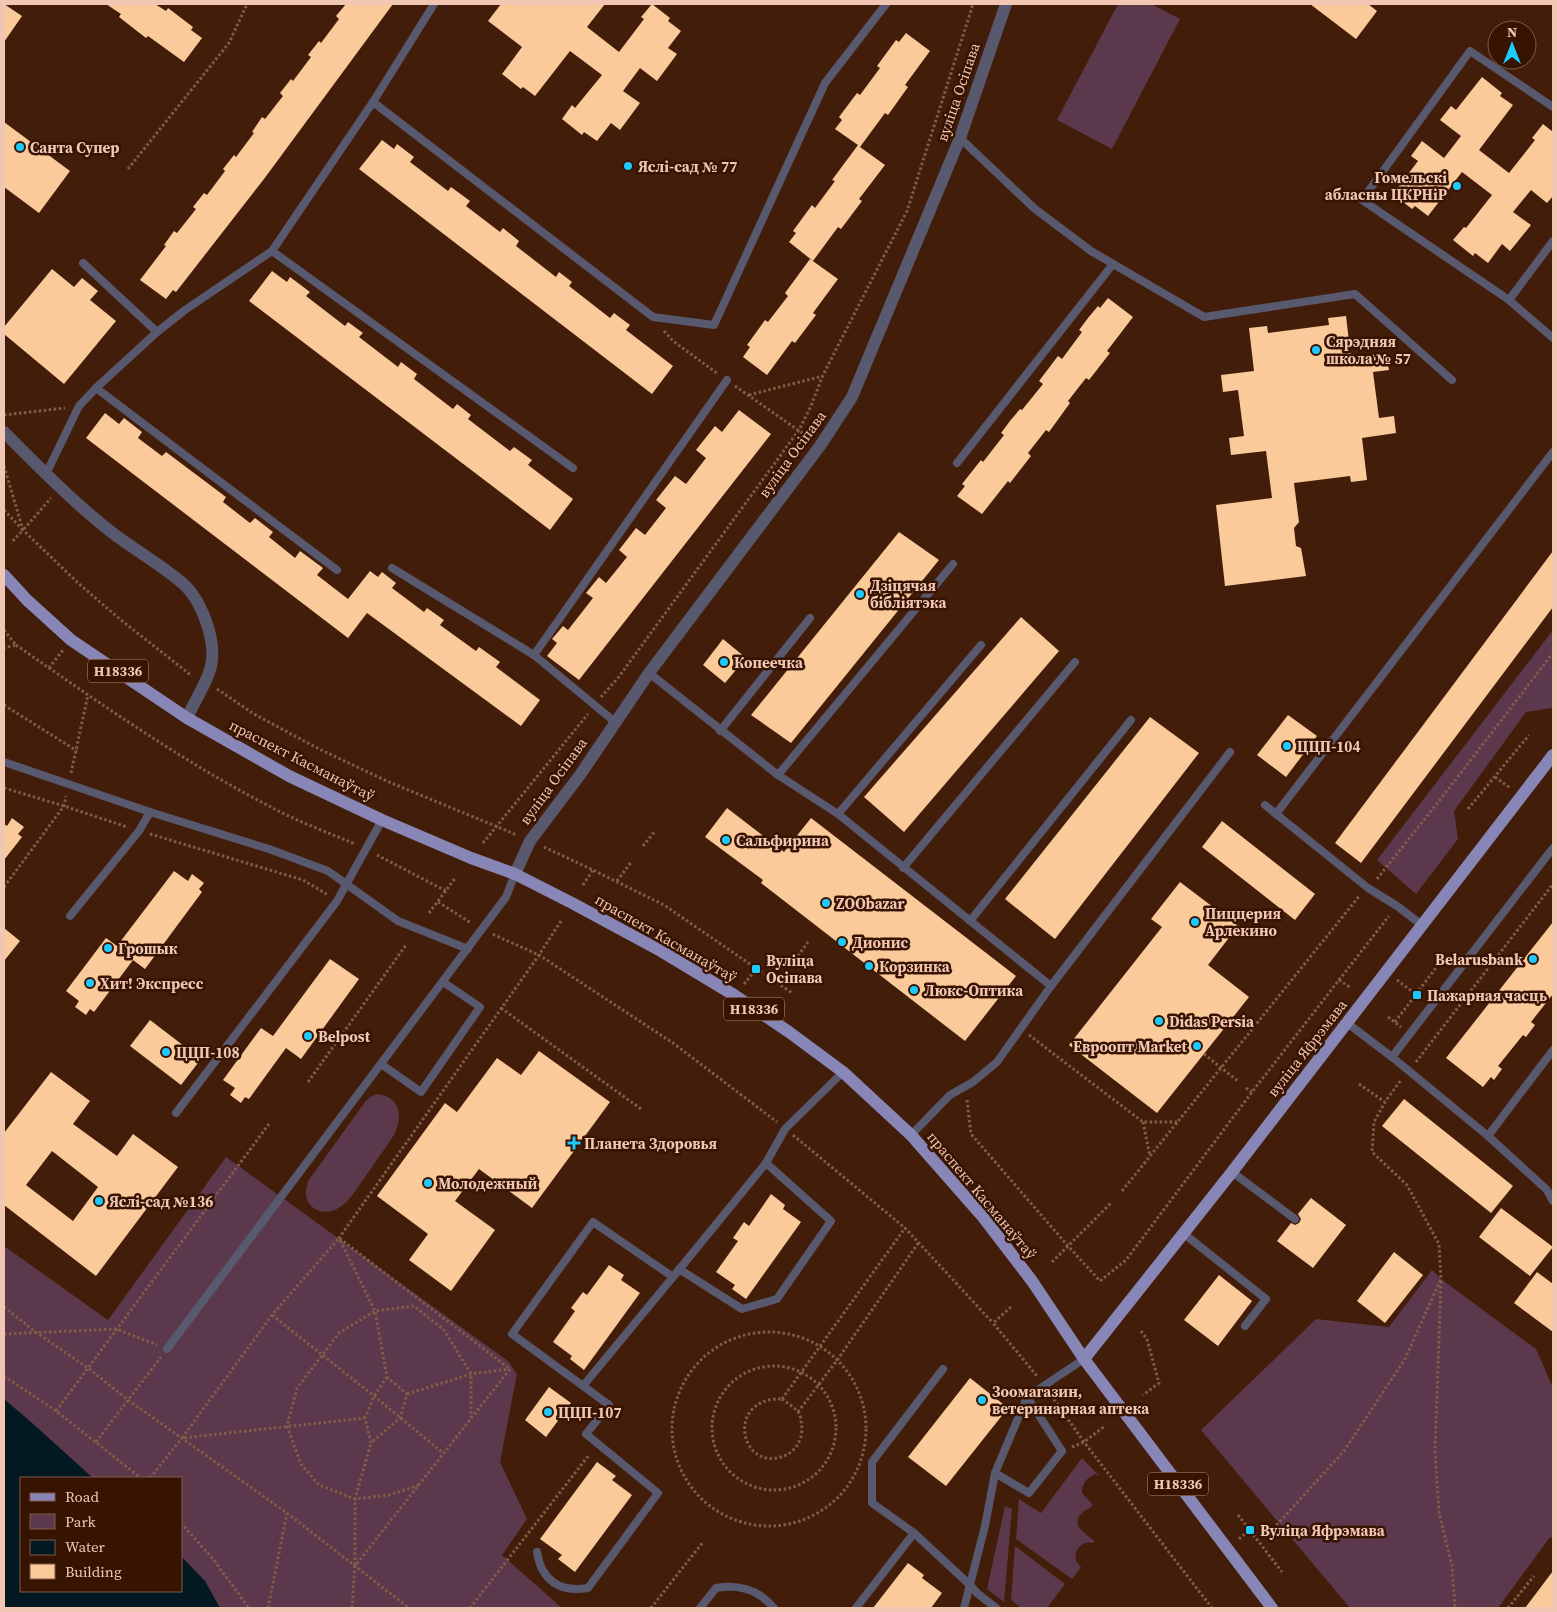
<svg xmlns="http://www.w3.org/2000/svg" width="1557" height="1612" viewBox="0 0 1557 1612" font-family="'Source Serif 4',serif">
	<style>
		.green { fill: #5b384b; fill-rule: evenodd }
		.water { fill: #031922 }
		.building { fill: #fbca9b; fill-rule: evenodd }
		.lines { fill: none; stroke-linecap: round; stroke-linejoin: round }
		.path { stroke: #835c48; stroke-width: 3; stroke-dasharray: 2.5 2.5; stroke-linecap: butt }
		.lane { stroke: #58586f; stroke-width: 8 }
		.street { stroke: #58586f; stroke-width: 12 }
		.primary { stroke: #8786b6; stroke-width: 12 }
		.poi-dot { fill: #1ec9fd; stroke: #371301; stroke-width: 2 }
		.labels { text-anchor: middle; dominant-baseline: central; stroke-width: 5; stroke-linejoin: round; paint-order: stroke }
		.shield { fill: #371301; stroke: #b9917e; stroke-width: 1 }
		.shield-label { font-size: 14px; font-weight: bold; fill: #f1c7b4 }
		.street-label { font-size: 15px; fill: #f1c7b4; stroke: #371301 }
		.poi-label { font-size: 15px; font-weight: bold; fill: #f1c7b4; stroke: #371301; text-anchor: start }
	</style>
	<rect width="100%" height="100%" fill="#421d09"/>
	<g class="green">
		<path d="M1118,4H1151L1180,19L1112,149L1057,120Z"/>
		<path d="M1553,630V706L1552,708L1526,712L1454,811L1458,839L1416,894L1377,860Z"/>
		<path d="M377,1094C401,1097 403,1117 394,1135C384,1150 373,1165 363,1180C356,1189 350,1201 340,1207C328,1216 309,1212 306,1196C305,1191 307,1186 308,1181L365,1102L370,1097Z"/>
		<path d="M226,1157L508,1361L517,1374L500,1462L527,1519L502,1555L562,1608H4V1246L108,1320ZM21,1478H181V1591H21Z"/>
		<path d="M1432,1270L1441,1279L1536,1349L1553,1388V1538L1550,1537L1498,1608H1350L1201,1430L1316,1319L1389,1327Z"/>
		<path d="M1082,1458L1099,1476L1095,1474C1086,1479 1082,1483 1082,1493L1093,1505C1090,1509 1087,1509 1083,1512C1069,1524 1085,1534 1095,1541L1093,1543C1081,1540 1074,1550 1076,1561L1081,1567L1072,1579L1016,1539L1019,1499L1041,1513Z"/>
		<path d="M1005,1506L1012,1509L1004,1602L987,1589Z"/>
		<path d="M1015,1546L1065,1584L1047,1608H1021L1011,1600Z"/>
	</g>
	<path class="water" d="M4,1399L31,1422L93,1478H21V1591H181V1556L205,1581L220,1608H4Z"/>
	<g class="building">
		<path d="M4,4L22,16L4,42Z"/>
		<path d="M106,4H155L166,11L168,8L193,27L191,30L202,38L184,62L148,36L146,38L119,17L121,14Z"/>
		<path d="M346,4H393L264,179L176,292L173,290L166,299L140,280L166,246L164,245L174,231L177,233L196,209L193,207L204,193L207,195L225,171L223,169L234,155L236,157L254,133L252,132L262,117L265,119L283,96L280,93L291,79L293,81L311,57L308,55L319,41L321,43L339,19L336,16Z"/>
		<path d="M501,4H605L587,27L619,52L644,19L641,17L652,4L670,18L668,21L681,31L668,48L677,54L657,81L640,68L623,91L640,103L620,130L611,123L597,141L584,132L582,135L562,119L572,105L575,108L602,75L570,51L535,96L523,87L521,89L502,74L522,47L488,21Z"/>
		<path d="M1310,4H1368L1377,11L1356,39Z"/>
		<path d="M906,33L930,51L905,85L908,87L888,115L885,113L860,147L885,165L859,199L862,201L841,229L838,227L813,261L789,242L796,233L793,231L812,205L815,208L835,181L832,180L858,145L835,129L842,120L839,117L857,93L860,95L880,68L877,66L896,40L899,42Z"/>
		<path d="M1482,77L1502,93L1500,96L1513,105L1479,150L1509,173L1535,140L1532,138L1543,124L1553,132V196L1547,203L1531,190L1513,212L1531,225L1510,251L1502,244L1488,263L1475,253L1473,256L1453,240L1464,227L1466,228L1492,195L1462,172L1428,216L1415,206L1412,209L1393,194L1418,161L1411,156L1422,141L1444,158L1461,136L1440,120L1451,106L1456,110Z"/>
		<path d="M4,122L70,171L39,213L4,187Z"/>
		<path d="M382,140L394,149L397,144L414,157L410,162L448,191L451,187L470,201L466,206L500,232L503,228L519,241L516,246L556,277L559,272L572,282L569,286L610,318L614,313L630,325L626,330L673,366L652,394L359,169Z"/>
		<path d="M810,259L838,279L813,313L816,315L795,343L792,341L767,375L743,357L750,347L747,345L765,320L768,322L788,296L785,293Z"/>
		<path d="M52,269L74,287L82,278L98,291L90,300L116,321L64,384L4,334V327Z"/>
		<path d="M272,271L287,282L290,277L310,292L306,296L345,326L348,322L363,333L359,337L398,367L401,362L417,374L414,379L453,409L457,404L471,415L468,419L510,451L514,447L532,460L528,465L573,499L550,530L249,301Z"/>
		<path d="M1108,298L1133,317L1107,351L1110,353L1089,380L1086,378L1068,401L1070,403L1049,432L1046,430L1028,453L1031,456L1010,483L1008,481L982,514L957,496L965,486L962,484L981,460L983,462L1004,435L1001,433L1010,421L1020,409L1022,410L1043,384L1039,381L1058,356L1062,359L1082,332L1079,330L1088,318L1098,306L1100,308Z"/>
		<path d="M1346,316L1351,358L1386,353L1389,370L1373,372L1379,418L1394,416L1396,433L1362,438L1367,480L1351,482L1350,476L1294,483L1299,522L1294,528L1296,546L1301,548L1306,576L1225,586L1216,505L1272,498L1266,451L1231,455L1229,438L1244,436L1238,390L1223,392L1221,375L1254,371L1249,328L1267,326L1268,333L1329,325L1328,318Z"/>
		<path d="M739,410L771,434L579,680L547,656L557,643L552,639L563,626L568,630L593,598L586,593L599,577L606,583L627,557L619,550L636,528L645,535L666,508L656,500L675,476L686,484L706,458L696,450L715,426L722,432Z"/>
		<path d="M105,413L119,424L124,418L142,432L138,438L162,456L166,452L226,497L223,502L250,523L255,518L273,532L269,537L295,558L300,551L323,568L317,575L348,599L370,571L378,577L382,572L396,583L392,588L424,612L427,608L444,620L440,625L476,651L479,647L500,662L496,667L540,700L521,726L367,613L348,638L86,438Z"/>
		<path d="M899,532L939,560L791,743L751,715Z"/>
		<path d="M1553,551V607L1361,863L1335,843Z"/>
		<path d="M1021,617L1059,651L904,832L864,797Z"/>
		<path d="M723,639L746,658L725,683L703,665Z"/>
		<path d="M1288,715L1317,736L1286,777L1257,755Z"/>
		<path d="M1150,717L1199,753L1055,939L1005,899Z"/>
		<path d="M727,808L784,852L811,818L1016,976L965,1041L761,883L763,880L705,837Z"/>
		<path d="M12,818L24,827L18,834L22,837L4,860V824L7,826Z"/>
		<path d="M1222,821L1315,894L1295,920L1202,847Z"/>
		<path d="M174,871L188,881L192,874L204,883L199,889L202,892L145,969L133,960L94,1012L90,1009L86,1015L75,1007L79,1001L66,991L106,938L117,946Z"/>
		<path d="M1180,882L1238,926L1208,965L1249,997L1157,1113L1069,1045L1162,927L1151,919Z"/>
		<path d="M1553,922V994L1531,1022L1535,1025L1526,1037L1523,1035L1498,1066L1502,1069L1494,1080L1491,1077L1483,1087L1446,1058Z"/>
		<path d="M4,928L20,941L4,961Z"/>
		<path d="M330,959L359,979L301,1059L286,1048L249,1099L245,1097L241,1103L230,1095L235,1088L223,1080L261,1028L273,1036Z"/>
		<path d="M150,1020L201,1059L181,1085L130,1046Z"/>
		<path d="M539,1051L610,1102L532,1208L479,1169L455,1201L495,1230L451,1291L409,1260L428,1234L377,1196L445,1103L457,1112L497,1058L521,1075Z"/>
		<path d="M51,1072L90,1101L73,1124L117,1156L133,1134L178,1167L96,1276L4,1205V1133ZM52,1151L98,1187L73,1221L26,1185Z"/>
		<path d="M1404,1099L1513,1186L1491,1213L1382,1126Z"/>
		<path d="M771,1194L785,1205L783,1209L801,1222L746,1299L732,1289L735,1285L716,1272L738,1241L733,1238L744,1222L749,1226Z"/>
		<path d="M1311,1198L1346,1225L1313,1268L1277,1241L1291,1223L1295,1225L1299,1223L1301,1219L1298,1214Z"/>
		<path d="M1501,1208L1553,1247L1530,1276L1479,1237Z"/>
		<path d="M1394,1252L1423,1275L1385,1323L1357,1301Z"/>
		<path d="M609,1265L624,1275L621,1280L640,1293L584,1370L570,1359L572,1356L553,1342L575,1311L571,1308L583,1292L587,1295Z"/>
		<path d="M1537,1272L1553,1284V1332L1514,1303Z"/>
		<path d="M1219,1275L1252,1301L1218,1346L1184,1320Z"/>
		<path d="M970,1378L1008,1408L946,1486L908,1457Z"/>
		<path d="M549,1387L571,1403L546,1437L525,1420Z"/>
		<path d="M597,1462L616,1476L612,1480L632,1495L575,1572L558,1559L562,1555L540,1539Z"/>
		<path d="M908,1563L924,1575L922,1578L942,1593L931,1608H873Z"/>
		<path d="M1553,1571V1608H1525Z"/>
	</g>
	<g class="lines">
		<g class="path">
			<path d="M128,169L229,43L247,4"/>
			<path d="M664,331L673,341L718,374"/>
			<path d="M735,386L808,437"/>
			<path d="M749,395L823,376"/>
			<path d="M4,415L65,408"/>
			<path d="M4,466L23,530L78,583L121,620L192,676"/>
			<path d="M4,510L23,530L11,543"/>
			<path d="M24,529L51,498"/>
			<path d="M4,630L16,645L4,648"/>
			<path d="M16,645C98,702 180,760 269,806C296,821 327,832 355,844"/>
			<path d="M49,668L63,650"/>
			<path d="M217,689L254,714L319,749L389,782L517,835"/>
			<path d="M601,697L618,678L799,430L811,406L823,375L907,211L973,4"/>
			<path d="M4,705L77,751"/>
			<path d="M71,773L88,695"/>
			<path d="M1495,777L1510,788"/>
			<path d="M4,788L64,806L127,827"/>
			<path d="M1468,809L1529,735"/>
			<path d="M150,834L303,880L328,895"/>
			<path d="M483,843L588,714"/>
			<path d="M643,846L655,831"/>
			<path d="M544,847L593,870L664,905L792,993"/>
			<path d="M377,855L446,891"/>
			<path d="M1377,879L1443,796L1553,653"/>
			<path d="M617,881L632,861"/>
			<path d="M583,885L593,870"/>
			<path d="M4,887L64,806L66,796"/>
			<path d="M438,902L471,923"/>
			<path d="M429,913L456,877"/>
			<path d="M561,921L539,955L673,1043L777,1122"/>
			<path d="M795,960L808,942"/>
			<path d="M1339,980L1389,916"/>
			<path d="M1397,980L1417,995"/>
			<path d="M777,983L785,973"/>
			<path d="M744,984L756,969"/>
			<path d="M501,1008L641,1109"/>
			<path d="M1388,1017L1401,1027"/>
			<path d="M1395,1022L1438,965"/>
			<path d="M1029,1035L1143,1122H1177"/>
			<path d="M1204,1054L1239,1082"/>
			<path d="M1416,1062L1553,884"/>
			<path d="M308,1082L406,945"/>
			<path d="M1359,1084L1385,1102L1401,1080"/>
			<path d="M1246,1088L1252,1092"/>
			<path d="M967,1100L971,1134L1068,1246L1100,1281L1126,1260L1252,1092L1339,980L1351,988"/>
			<path d="M1143,1122L1150,1156"/>
			<path d="M793,1135L905,1228L993,1323"/>
			<path d="M1122,1191L1360,895"/>
			<path d="M1052,1262L1111,1203"/>
			<path d="M1441,1281L1435,1450L1439,1513L1452,1566L1455,1608"/>
			<path d="M4,1307L37,1333L88,1368L128,1400L287,1513L409,1608"/>
			<path d="M1011,1307L993,1323L1037,1376"/>
			<path d="M272,1315L374,1396L443,1453"/>
			<path d="M1141,1331L1147,1339L1159,1383L1143,1395"/>
			<circle cx="769" cy="1429" r="97"/>
			<path d="M4,1334L117,1329L157,1345"/>
			<circle cx="774" cy="1428" r="62"/>
			<path d="M4,1376L56,1411L141,1478"/>
			<path d="M387,1377L374,1396L365,1418L371,1443L400,1418L407,1394L387,1377L375,1311L339,1238L539,955L492,934"/>
			<path d="M407,1394L471,1374L509,1369"/>
			<path d="M1051,1395L1084,1442L1212,1608"/>
			<path d="M782,1399L905,1228"/>
			<path d="M782,1399C787,1403 793,1406 797,1411C800,1413 801,1418 801,1421C805,1439 795,1455 777,1458C744,1464 731,1415 763,1402C768,1399 776,1399 782,1399Z"/>
			<path d="M56,1411L269,1124"/>
			<path d="M798,1412L838,1359L919,1242"/>
			<path d="M96,1442L161,1357"/>
			<path d="M1072,1447L1084,1442L1105,1426"/>
			<path d="M150,1478L182,1438"/>
			<path d="M419,1485L389,1495L355,1499L319,1485L301,1464L287,1426L297,1388L339,1333L375,1311L414,1306L444,1330L471,1374V1417"/>
			<path d="M1238,1515L1282,1572"/>
			<path d="M181,1523L213,1559L249,1608"/>
			<path d="M1273,1529L1344,1451L1405,1359L1441,1279L1439,1244L1407,1185L1372,1152L1374,1122L1385,1102"/>
			<path d="M1239,1539L1250,1530"/>
			<path d="M355,1565V1499L371,1443"/>
			<path d="M268,1608L287,1513"/>
			<path d="M352,1608L355,1566L510,1369L339,1238L272,1315L182,1438L365,1418"/>
			<path d="M470,1608L589,1455"/>
			<path d="M651,1608L703,1542"/>
			<path d="M1508,1608L1534,1576"/>
		</g>
		<g class="lane">
			<path d="M373,102L653,317L714,325L825,83L886,4"/>
			<path d="M1553,107L1470,51L1362,200L1509,300L1553,338"/>
			<path d="M960,138L1035,209L1091,251L1204,317L1355,294L1452,380"/>
			<path d="M272,251L573,468"/>
			<path d="M83,263L157,332"/>
			<path d="M1509,300L1553,241"/>
			<path d="M96,388L337,570"/>
			<path d="M957,463L1113,264"/>
			<path d="M46,474L79,406L96,388L157,332L185,310L272,251L373,102L434,4"/>
			<path d="M392,568L534,655"/>
			<path d="M649,673L778,775L838,814L1051,986"/>
			<path d="M615,722L534,655L727,380"/>
			<path d="M720,731L810,618"/>
			<path d="M4,762L150,812L269,849L328,871L398,921L468,949"/>
			<path d="M778,775L953,564"/>
			<path d="M1265,805L1368,888L1397,906L1422,925"/>
			<path d="M838,814L981,645"/>
			<path d="M1276,814L1553,452"/>
			<path d="M903,868L1075,662"/>
			<path d="M70,916L139,831L150,812"/>
			<path d="M970,921L1131,720"/>
			<path d="M1347,1023L1392,1057L1553,848"/>
			<path d="M1392,1057L1488,1136L1553,1050"/>
			<path d="M381,1064L421,1092L480,1007L443,982"/>
			<path d="M176,1113L337,901L382,820"/>
			<path d="M911,1135L950,1095L973,1082L997,1062L1051,986L1230,752"/>
			<path d="M1488,1136L1547,1190L1553,1201"/>
			<path d="M1232,1172L1295,1219"/>
			<path d="M1183,1233L1266,1299L1245,1326"/>
			<path d="M679,1269L742,1309L777,1299L831,1221L766,1163"/>
			<path d="M167,1349L506,897L515,874"/>
			<path d="M943,1369L872,1462V1503L914,1533L970,1585L977,1593L996,1608"/>
			<path d="M583,1386L673,1277"/>
			<path d="M995,1473L1029,1493L1062,1451L1027,1397"/>
			<path d="M537,1552C541,1580 560,1593 588,1588L658,1493L586,1434L609,1405L512,1334L593,1222L673,1277L766,1163L785,1129L843,1072"/>
			<path d="M700,1608L716,1588C739,1584 758,1589 774,1608"/>
			<path d="M856,1608L914,1533"/>
			<path d="M964,1608L985,1526L995,1473L1027,1397L1084,1359"/>
		</g>
		<g class="street">
			<path d="M4,432C38,466 72,501 110,531C133,549 159,563 181,582C201,598 217,641 211,666C209,679 193,704 187,718"/>
			<path d="M515,874L530,841L580,775L649,673L820,446L852,397L960,138L1006,4"/>
		</g>
		<g class="primary">
			<path d="M4,575L27,600L71,640L187,718L289,776L382,820L471,858L515,874L572,903L661,951L734,995L789,1032L843,1072L911,1135L983,1217L1032,1281L1084,1359L1272,1608"/>
			<path d="M1084,1359L1232,1172L1553,755"/>
		</g>
	</g>
	<g class="poi-dot">
		<circle cx="20" cy="147" r="5"/>
		<circle cx="628" cy="166" r="5"/>
		<circle cx="1457" cy="186" r="5"/>
		<circle cx="1316" cy="350" r="5"/>
		<circle cx="860" cy="594" r="5"/>
		<circle cx="724" cy="662" r="5"/>
		<circle cx="1287" cy="746" r="5"/>
		<circle cx="726" cy="840" r="5"/>
		<circle cx="826" cy="903" r="5"/>
		<circle cx="1195" cy="922" r="5"/>
		<circle cx="842" cy="942" r="5"/>
		<circle cx="108" cy="948" r="5"/>
		<circle cx="1533" cy="959" r="5"/>
		<circle cx="869" cy="966" r="5"/>
		<rect x="751" y="964" width="10" height="10" rx="2.5"/>
		<circle cx="90" cy="983" r="5"/>
		<circle cx="914" cy="990" r="5"/>
		<rect x="1412" y="990" width="10" height="10" rx="2.5"/>
		<circle cx="1159" cy="1021" r="5"/>
		<circle cx="308" cy="1036" r="5"/>
		<circle cx="1197" cy="1046" r="5"/>
		<circle cx="166" cy="1052" r="5"/>
		<path d="M571.5 1135.5h5v5h5v5h-5v5h-5v-5h-5v-5h5z"/>
		<circle cx="428" cy="1183" r="5"/>
		<circle cx="99" cy="1201" r="5"/>
		<circle cx="982" cy="1400" r="5"/>
		<circle cx="548" cy="1412" r="5"/>
		<rect x="1245" y="1525" width="10" height="10" rx="2.5"/>
	</g>
	<g class="labels">
		<g class="shield">
			<rect x="88" y="659.5" width="60" height="23" rx="4"/>
			<rect x="724" y="997.5" width="60" height="23" rx="4"/>
			<rect x="1148" y="1472.5" width="60" height="23" rx="4"/>
		</g>
		<g class="shield-label">
			<text x="118" y="671">Н18336</text>
			<text x="754" y="1009">Н18336</text>
			<text x="1178" y="1484">Н18336</text>
		</g>
		<g class="street-label">
			<text transform="translate(958 92) rotate(-71)">вуліца Осіпава</text>
			<text transform="translate(792 454) rotate(-54)">вуліца Осіпава</text>
			<text transform="translate(302 760) rotate(27)">праспект Касманаўтаў</text>
			<text transform="translate(553 781) rotate(-54)">вуліца Осіпава</text>
			<text transform="translate(666 938) rotate(30)">праспект Касманаўтаў</text>
			<text transform="translate(1307 1048) rotate(-52)">вуліца Яфрэмава</text>
			<text transform="translate(982 1195) rotate(50)">праспект Касманаўтаў</text>
		</g>
		<g class="poi-label">
			<text x="30" y="147">Санта Супер</text>
			<text x="638" y="166">Яслі-сад № 77</text>
			<text x="1447" y="177" text-anchor="end">Гомельскі<tspan x="1447" dy="17">абласны ЦКРНіР</tspan></text>
			<text x="1326" y="341">Сярэдняя<tspan x="1326" dy="17">школа № 57</tspan></text>
			<text x="870" y="585">Дзіцячая<tspan x="870" dy="17">бібліятэка</tspan></text>
			<text x="734" y="662">Копеечка</text>
			<text x="1297" y="746">ЦЦП-104</text>
			<text x="736" y="840">Сальфирина</text>
			<text x="836" y="903">ZOObazar</text>
			<text x="1205" y="913">Пиццерия<tspan x="1205" dy="17">Арлекино</tspan></text>
			<text x="852" y="942">Дионис</text>
			<text x="118" y="948">Грошык</text>
			<text x="1523" y="959" text-anchor="end">Belarusbank</text>
			<text x="766" y="960">Вуліца<tspan x="766" dy="17">Осіпава</tspan></text>
			<text x="879" y="966">Корзинка</text>
			<text x="100" y="983">Хит! Экспресс</text>
			<text x="924" y="990">Люкс-Оптика</text>
			<text x="1427" y="995">Пажарная часць</text>
			<text x="1169" y="1021">Didas Persia</text>
			<text x="318" y="1036">Belpost</text>
			<text x="1187" y="1046" text-anchor="end">Евроопт Market</text>
			<text x="176" y="1052">ЦЦП-108</text>
			<text x="584" y="1143">Планета Здоровья</text>
			<text x="438" y="1183">Молодежный</text>
			<text x="109" y="1201">Яслі-сад №136</text>
			<text x="992" y="1391">Зоомагазин,<tspan x="992" dy="17">ветеринарная аптека</tspan></text>
			<text x="558" y="1412">ЦЦП-107</text>
			<text x="1260" y="1530">Вуліца Яфрэмава</text>
		</g>
	</g>
	<rect width="1557" height="1612" fill="none" stroke="#f1c7b4" stroke-width="10"/>
	<rect x="20" y="1477" width="162" height="115" fill="#371301" stroke="#815b49"/>
	<rect x="30" y="1493" width="25" height="8" fill="#8786b6" stroke="#815b49"/>
	<text x="65" y="1502" font-size="15" fill="#f1c7b4">Road</text>
	<rect x="30" y="1514" width="25" height="15" fill="#5b384b" stroke="#815b49"/>
	<text x="65" y="1527" font-size="15" fill="#f1c7b4">Park</text>
	<rect x="30" y="1540" width="25" height="15" fill="#031922" stroke="#815b49"/>
	<text x="65" y="1552" font-size="15" fill="#f1c7b4">Water</text>
	<rect x="30" y="1564" width="25" height="15" fill="#fbca9b" stroke="#815b49"/>
	<text x="65" y="1577" font-size="15" fill="#f1c7b4">Building</text>
	<g transform="translate(1512 45)"><circle r="24" fill="#371301" stroke="#815b49"/>
	<path d="M0-4L9 19L0 12L-9 19Z" fill="#1ec9fd"/>
	<text y="-8" font-size="14" font-weight="bold" text-anchor="middle" fill="#f1c7b4">N</text>
	</g>
</svg>
